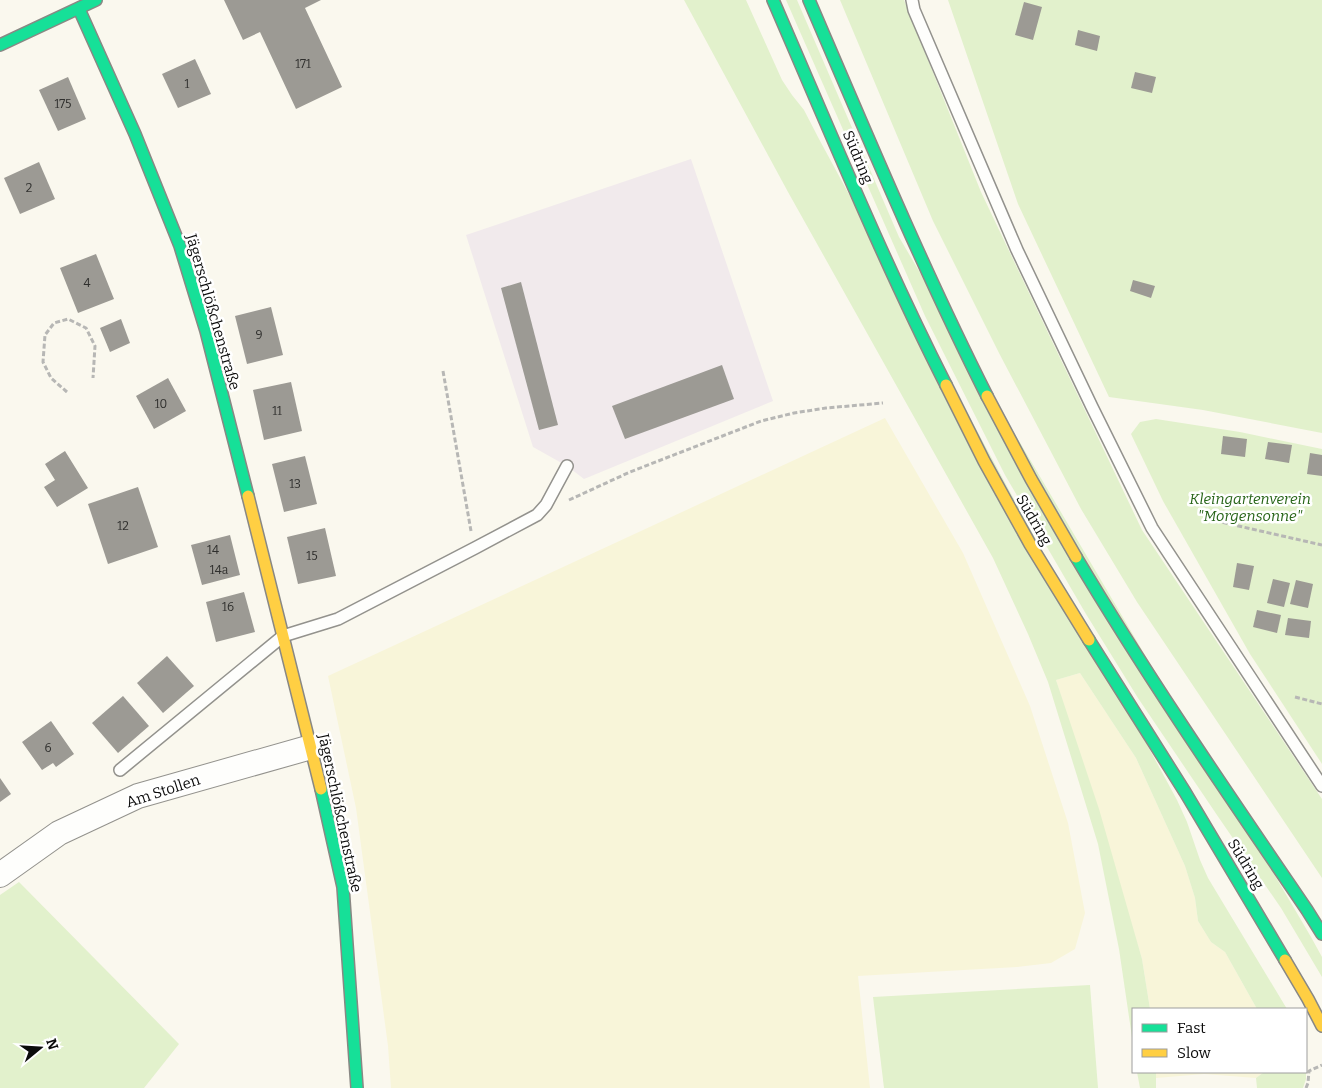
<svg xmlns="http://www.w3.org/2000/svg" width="1322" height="1088" viewBox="0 0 1322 1088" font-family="Bitter,serif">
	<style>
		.industrial { fill: #f1eaec }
		.farmland { fill: #f8f5d9 }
		.green { fill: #e2f1cc }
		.building { fill: #9c9a94 }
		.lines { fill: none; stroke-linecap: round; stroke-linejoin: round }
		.lane-casing { stroke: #93928d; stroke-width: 14 }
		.street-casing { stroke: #93928d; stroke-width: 26 }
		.fast-casing { stroke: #898884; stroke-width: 14 }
		.slow-casing { stroke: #898884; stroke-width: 14 }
		.path { stroke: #b7b7b5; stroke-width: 3; stroke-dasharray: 5 2.5; stroke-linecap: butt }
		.lane { stroke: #fefefc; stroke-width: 11 }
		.street { stroke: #fefefc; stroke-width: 24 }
		.fast { stroke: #16e098; stroke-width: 11 }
		.slow { stroke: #ffcf43; stroke-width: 11 }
		.labels { text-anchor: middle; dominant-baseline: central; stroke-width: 5; stroke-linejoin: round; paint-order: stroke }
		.number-label { font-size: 12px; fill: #2f2f2d }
		.street-label { font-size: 15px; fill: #0b0b0b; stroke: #fff }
		.park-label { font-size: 15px; font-style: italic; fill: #286519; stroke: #fff }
	</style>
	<rect width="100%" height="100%" fill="#faf8ee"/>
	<path class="industrial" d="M691,159L773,401L584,479L567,466L533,447L466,235Z"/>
	<g class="farmland">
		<path d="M885,418L963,553L1030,706L1068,823L1085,913L1075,949L1051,963L1017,967L858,976L870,1088H391L388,1046L356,808L328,676Z"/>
		<path d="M1080,673L1136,758L1185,866L1195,898L1198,921L1211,942L1225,952L1257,1009H1150L1142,959L1056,680Z"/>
		<path d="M1156,1072H1264L1256,1078L1204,1074L1156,1078Z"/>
	</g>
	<g class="green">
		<path d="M684,0H746L782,80L792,95L804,110L819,139L1177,800L1187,822L1200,860L1208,878L1287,1009H1257L1225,952L1211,942L1198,921L1195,898L1185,866L1136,758L1080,673L1056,680L1099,809L1142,959L1150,1009H1133V1044L1119,949L1098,844L1048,682L1028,634L993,558L788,192Z"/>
		<path d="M786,0H797L899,237L1311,937L1322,957V977L1281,908L1219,818L1138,698L1086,614L1005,475L925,316Z"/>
		<path d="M840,0H904L981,192L1142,530L1322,799V878L1137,602L1081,509L999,353L933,221Z"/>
		<path d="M948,0H1322V433L1203,410L1109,397L1018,204Z"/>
		<path d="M1156,419L1240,432L1322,449V764L1250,654L1163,501L1131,434L1140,422Z"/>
		<path d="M19,882L179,1044L144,1088H0V895Z"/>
		<path d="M1090,985L1098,1088H884L873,997Z"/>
		<path d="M1306,1071V1079L1303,1088H1257L1256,1078L1264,1072Z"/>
		<path d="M1137,1072H1156V1088H1140Z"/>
	</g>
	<g class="building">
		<path d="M224,0H321L305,8L342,87L296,109L260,32L243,40Z"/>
		<path d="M1024,2L1042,7L1033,40L1015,35Z"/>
		<path d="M1078,30L1100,36L1097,51L1075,45Z"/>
		<path d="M195,59L211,94L178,108L162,74Z"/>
		<path d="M1135,72L1156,77L1152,93L1131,88Z"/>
		<path d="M68,77L86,119L58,131L39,90Z"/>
		<path d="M39,162L55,199L20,214L4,178Z"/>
		<path d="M96,254L114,299L78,313L60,268Z"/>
		<path d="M1133,280L1155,286L1151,298L1130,291Z"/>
		<path d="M521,282L558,425L539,430L501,288Z"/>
		<path d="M271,307L283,355L247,364L235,316Z"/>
		<path d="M121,319L130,343L110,352L100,328Z"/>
		<path d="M722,365L734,399L625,439L612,406Z"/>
		<path d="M168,378L186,411L154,429L136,396Z"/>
		<path d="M291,382L302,431L264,440L253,390Z"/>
		<path d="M1223,436L1247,439L1245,457L1221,454Z"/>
		<path d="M1268,442L1292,445L1289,463L1265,459Z"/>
		<path d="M65,451L88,488L57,507L44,487L55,480L45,464Z"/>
		<path d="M1310,453L1322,455V476L1307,474Z"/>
		<path d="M305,456L317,504L284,512L272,464Z"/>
		<path d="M138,487L158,547L108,564L88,504Z"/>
		<path d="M325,528L336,576L298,584L287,537Z"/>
		<path d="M230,535L240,575L202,585L191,545Z"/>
		<path d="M1237,563L1254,566L1249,590L1233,587Z"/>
		<path d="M1273,579L1290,583L1284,607L1267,603Z"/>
		<path d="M1296,580L1313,584L1308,608L1290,604Z"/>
		<path d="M244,592L255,632L216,642L206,602Z"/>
		<path d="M1257,610L1281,615L1277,633L1253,627Z"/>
		<path d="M1288,618L1311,621L1309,638L1285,635Z"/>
		<path d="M167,656L194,686L163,713L137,683Z"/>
		<path d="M123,696L149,726L118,753L92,723Z"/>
		<path d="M51,721L74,754L56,767L53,763L42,770L22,742Z"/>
		<path d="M0,778L11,794L0,802Z"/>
	</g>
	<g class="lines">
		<defs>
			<g id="lane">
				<path d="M912,0L914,10L1017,250L1092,407L1152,528L1322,786"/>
				<path d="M120,770L283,636L338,619L475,548L537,515L546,505L567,466"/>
			</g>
			<path id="street" d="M0,875L59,833L138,796L311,747"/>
			<g id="fast">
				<path d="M773,0C829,129 882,259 946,385"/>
				<path d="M809,0C866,133 922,267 987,396"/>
				<path d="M79,9L135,134L180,246L206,331L248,496"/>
				<path d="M0,45L96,0"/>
				<path d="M1076,557C1148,678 1228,794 1307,910L1322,934"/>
				<path d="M1089,640L1185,792L1285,960"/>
				<path d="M321,789L343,887L357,1088"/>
			</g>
			<g id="slow">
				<path d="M946,385L984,461L1030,544L1089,640"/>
				<path d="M987,396L1031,479L1076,557"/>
				<path d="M248,496L321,789"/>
				<path d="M1285,960L1308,999L1322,1026"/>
			</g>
		</defs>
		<use href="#lane" class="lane-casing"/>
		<use href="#street" class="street-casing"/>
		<use href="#fast" class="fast-casing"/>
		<use href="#slow" class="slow-casing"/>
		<g class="path">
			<path d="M443,371L471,531"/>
			<path d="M67,392L51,378L43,362L45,335L54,323L68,319L86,328L95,346L93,378"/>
			<path d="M569,500L630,472L761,421L794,413L826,408L883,403"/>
			<path d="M1208,519L1322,545"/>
			<path d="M1295,697L1322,704"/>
			<path d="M1306,1088L1308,1083L1309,1071L1322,1065"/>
		</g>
		<use href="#lane" class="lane"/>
		<use href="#street" class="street"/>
		<use href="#fast" class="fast"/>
		<use href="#slow" class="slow"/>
	</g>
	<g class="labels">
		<g class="number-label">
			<text x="303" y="64">171</text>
			<text x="187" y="84">1</text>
			<text x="63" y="104">175</text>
			<text x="29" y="188">2</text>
			<text x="87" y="283">4</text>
			<text x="259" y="335">9</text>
			<text x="161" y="404">10</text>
			<text x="277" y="411">11</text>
			<text x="295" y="484">13</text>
			<text x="123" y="526">12</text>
			<text x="213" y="550">14</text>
			<text x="312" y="556">15</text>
			<text x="219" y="570">14a</text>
			<text x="228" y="607">16</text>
			<text x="48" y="748">6</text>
		</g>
		<g class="street-label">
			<text transform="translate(858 157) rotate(67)">Südring</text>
			<text transform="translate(213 312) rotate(74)">Jägerschlößchenstraße</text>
			<text transform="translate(1034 520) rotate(60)">Südring</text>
			<text transform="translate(163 791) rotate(-18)">Am Stollen</text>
			<text transform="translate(340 813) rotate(78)">Jägerschlößchenstraße</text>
			<text transform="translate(1246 864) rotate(59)">Südring</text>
		</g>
		<g class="park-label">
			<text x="1250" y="499">Kleingartenverein<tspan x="1250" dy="17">"Morgensonne"</tspan></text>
		</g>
	</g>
	<rect x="1132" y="1008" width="175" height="65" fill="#ffffff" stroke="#9d9d9d"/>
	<rect x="1142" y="1024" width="25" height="8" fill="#16e098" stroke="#9d9d9d"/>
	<text x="1177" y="1033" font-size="15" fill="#0b0b0b">Fast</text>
	<rect x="1142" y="1049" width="25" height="8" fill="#ffcf43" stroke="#9d9d9d"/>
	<text x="1177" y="1058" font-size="15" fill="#0b0b0b">Slow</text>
	<g transform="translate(40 1048) rotate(72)" stroke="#ffffff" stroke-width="4" paint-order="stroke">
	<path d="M0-4L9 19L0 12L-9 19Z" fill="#0b0b0b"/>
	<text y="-8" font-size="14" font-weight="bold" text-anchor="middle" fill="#0b0b0b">N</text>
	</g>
</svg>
